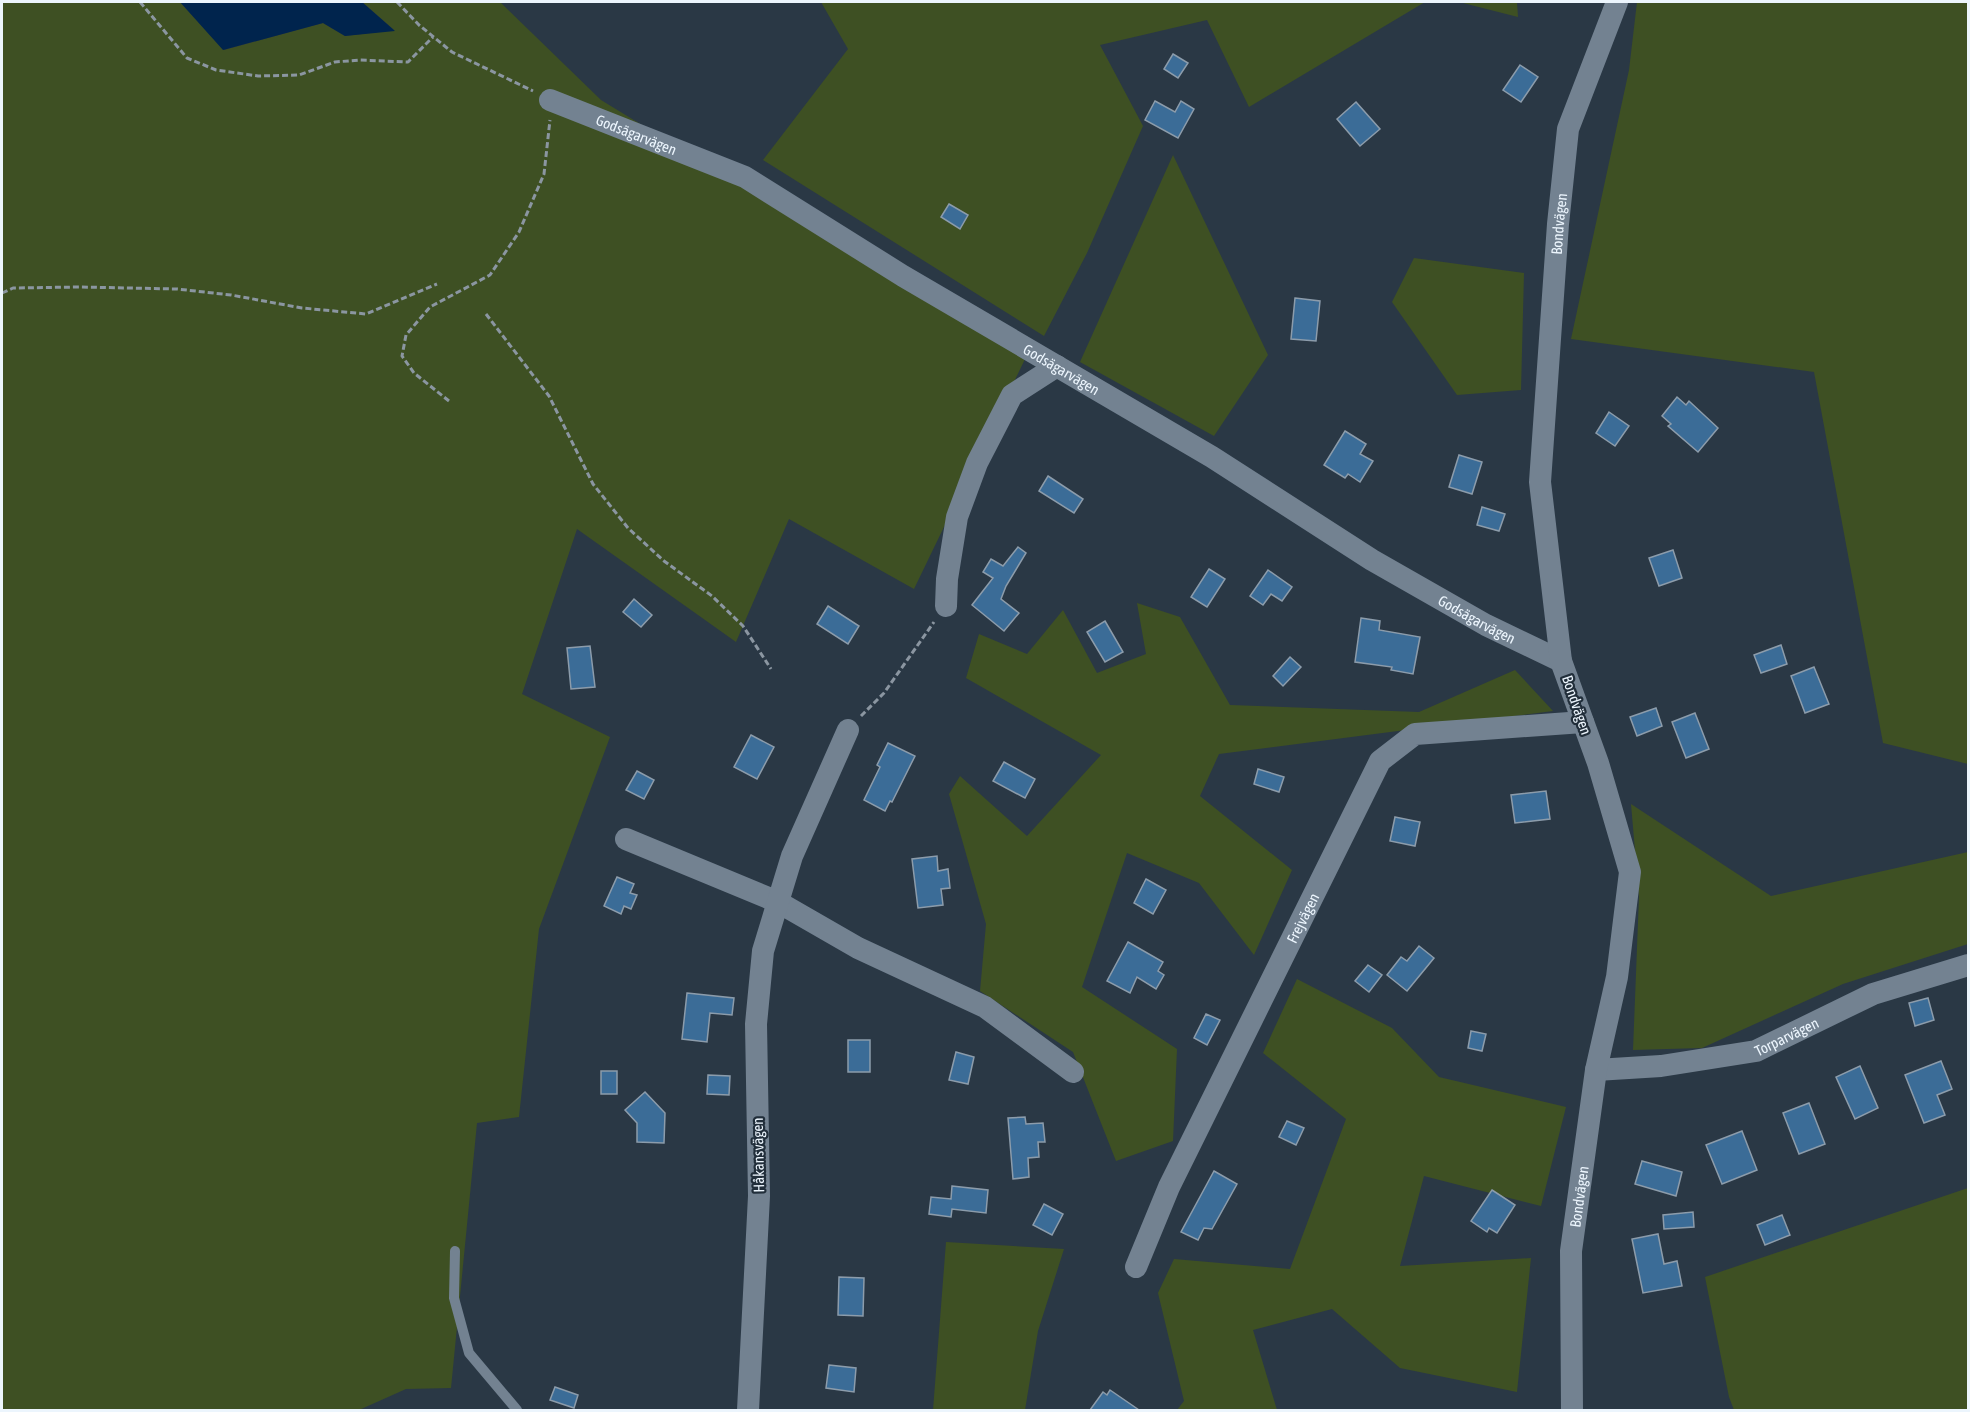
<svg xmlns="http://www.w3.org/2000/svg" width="1970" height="1412" viewBox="0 0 1970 1412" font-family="'Asap Condensed',sans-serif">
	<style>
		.green { fill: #3e5023 }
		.water { fill: #00244d }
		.building { fill: #3b6c97; stroke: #8c9cab; stroke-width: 1.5 }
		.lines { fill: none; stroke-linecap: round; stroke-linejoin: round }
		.path { stroke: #8b96a1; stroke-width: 3; stroke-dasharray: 6 3; stroke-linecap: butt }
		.service { stroke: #738291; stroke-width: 10 }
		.minor { stroke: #738291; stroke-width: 22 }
		.labels { text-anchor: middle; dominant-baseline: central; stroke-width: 4.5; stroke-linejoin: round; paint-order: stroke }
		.street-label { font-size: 15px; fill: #ecf5fd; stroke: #212e3a }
	</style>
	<rect width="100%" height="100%" fill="#2a3845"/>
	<g class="green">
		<path d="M2,2H180L224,50L323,23L345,36L394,30L362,2H500L601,100L1025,359L914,589L789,519L736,642L577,529L522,694L610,737L539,929L519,1117L477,1123L451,1388L406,1389L359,1410H2Z"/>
		<path d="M821,2H1425L1249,107L1207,20L1100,45L1143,126L1087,253L1044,336L763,160L848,49Z"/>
		<path d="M1459,2H1517L1518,17Z"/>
		<path d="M1637,2H1968V764L1883,743L1814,372L1571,339L1629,70Z"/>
		<path d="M1173,155L1268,355L1214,436L1080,362Z"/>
		<path d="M1414,258L1524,273L1521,390L1457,395L1392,302Z"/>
		<path d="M1137,603L1180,617L1230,705L1419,712L1515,670L1553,711L1219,754L1200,796L1292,870L1254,955L1199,883L1127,853L1082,987L1177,1049L1173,1141L1116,1161L1073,1052L980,991L986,924L949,794L960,776L1027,836L1101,755L966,678L979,634L1027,654L1063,610L1097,673L1146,654Z"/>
		<path d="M1631,804L1771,896L1968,852V944L1843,984L1702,1048L1633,1050L1639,897Z"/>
		<path d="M1297,979L1392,1028L1439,1077L1566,1107L1541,1206L1424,1176L1400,1266L1531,1258L1517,1392L1400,1368L1332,1309L1253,1330L1277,1410H1177L1184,1401L1158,1293L1174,1259L1290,1269L1346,1119L1263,1053Z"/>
		<path d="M1968,1188V1410H1734L1729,1397L1705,1277Z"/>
		<path d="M946,1242L1064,1249L1038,1331L1025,1410H933Z"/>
	</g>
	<path class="water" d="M180,2H362L395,31L345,36L323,23L223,50Z"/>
	<g class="building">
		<path d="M1173,54L1188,63L1178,78L1164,69Z"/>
		<path d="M1520,65L1538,77L1521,102L1503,90Z"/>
		<path d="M1155,101L1175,112L1181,101L1194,109L1178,138L1145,120Z"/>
		<path d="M1356,102L1380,129L1360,146L1337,119Z"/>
		<path d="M949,204L968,215L960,229L941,217Z"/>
		<path d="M1295,298L1320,301L1316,341L1291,339Z"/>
		<path d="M1677,397L1686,405L1689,401L1718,428L1698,452L1668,426L1671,424L1662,416Z"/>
		<path d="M1609,412L1629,426L1615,446L1596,433Z"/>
		<path d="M1345,431L1366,444L1360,454L1373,461L1360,482L1348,474L1345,478L1324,465Z"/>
		<path d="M1459,455L1482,462L1472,494L1449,487Z"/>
		<path d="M1048,476L1083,499L1074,513L1039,491Z"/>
		<path d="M1482,507L1505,514L1499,531L1477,525Z"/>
		<path d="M1018,547L1026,553L1006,586L1001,599L1019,613L1004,631L972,605L993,578L983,572L991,559L1003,566Z"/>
		<path d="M1673,550L1682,578L1659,586L1649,558Z"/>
		<path d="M1209,569L1225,579L1207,607L1191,597Z"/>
		<path d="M1268,570L1292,587L1282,601L1271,594L1263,605L1250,596Z"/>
		<path d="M634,599L652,615L641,627L623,612Z"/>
		<path d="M828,606L859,626L848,644L817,624Z"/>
		<path d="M1361,618L1380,621L1379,630L1420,637L1413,674L1391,670L1392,667L1355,662Z"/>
		<path d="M1105,621L1123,652L1105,662L1087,632Z"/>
		<path d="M1781,645L1787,664L1761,673L1754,655Z"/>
		<path d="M590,646L595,687L571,689L567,648Z"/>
		<path d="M1290,657L1301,667L1283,686L1273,676Z"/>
		<path d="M1814,667L1829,704L1805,713L1791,676Z"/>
		<path d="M1656,708L1662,726L1637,736L1630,717Z"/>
		<path d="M1695,713L1709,749L1686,758L1672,722Z"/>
		<path d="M751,735L774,747L757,779L734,767Z"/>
		<path d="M888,743L915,756L892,802L890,801L885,811L864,800L880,767L877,765Z"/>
		<path d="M1004,762L1035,779L1025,798L993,781Z"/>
		<path d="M1258,769L1284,777L1279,792L1254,784Z"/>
		<path d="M637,771L654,780L644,799L626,790Z"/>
		<path d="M1546,791L1550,819L1515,823L1511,795Z"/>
		<path d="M1395,817L1420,822L1415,846L1390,841Z"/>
		<path d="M937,856L938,871L948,869L950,888L941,889L943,905L918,908L912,859Z"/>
		<path d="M617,877L634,884L630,893L637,895L631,909L624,906L621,914L604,906Z"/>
		<path d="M1146,879L1166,890L1153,914L1134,903Z"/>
		<path d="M1128,942L1163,962L1158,971L1164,975L1156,989L1137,977L1130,993L1107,981Z"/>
		<path d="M1419,946L1434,958L1407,991L1387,975L1401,957L1407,961Z"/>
		<path d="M1368,965L1382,975L1369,992L1355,981Z"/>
		<path d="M687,993L734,998L732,1015L710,1013L707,1042L682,1039Z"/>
		<path d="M1928,998L1934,1020L1915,1026L1909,1003Z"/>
		<path d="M1206,1014L1220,1020L1207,1045L1194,1038Z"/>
		<path d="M1471,1031L1486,1034L1482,1051L1468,1048Z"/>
		<rect x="848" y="1040" width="22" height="32"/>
		<path d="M956,1052L974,1057L968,1084L949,1080Z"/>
		<path d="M1941,1061L1952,1089L1937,1095L1945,1115L1924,1123L1905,1075Z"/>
		<path d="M1860,1066L1878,1108L1855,1119L1836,1077Z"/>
		<rect x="601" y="1071" width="16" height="23"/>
		<path d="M708,1075L730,1076L729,1095L707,1094Z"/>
		<path d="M645,1092L665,1113L664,1143L637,1142V1123L625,1110Z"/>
		<path d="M1809,1103L1825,1144L1799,1154L1783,1113Z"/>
		<path d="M1025,1117L1026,1124L1043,1123L1045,1142H1038L1039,1157L1028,1158L1029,1177L1013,1179L1008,1118Z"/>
		<path d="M1287,1121L1304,1128L1296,1145L1279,1137Z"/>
		<path d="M1742,1131L1757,1170L1722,1184L1706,1145Z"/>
		<path d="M1642,1161L1682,1172L1676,1196L1635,1184Z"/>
		<path d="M1214,1171L1237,1184L1212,1229L1204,1228L1198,1240L1181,1232Z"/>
		<path d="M952,1186L988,1190L986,1213L952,1209L951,1217L929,1214L931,1197L951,1199Z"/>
		<path d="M1492,1190L1515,1205L1497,1233L1489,1228L1487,1232L1471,1221Z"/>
		<path d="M1044,1204L1063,1214L1052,1235L1033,1225Z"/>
		<path d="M1693,1212L1694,1227L1664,1229L1663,1215Z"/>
		<path d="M1782,1215L1790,1235L1765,1245L1757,1225Z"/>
		<path d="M1658,1234L1664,1264L1677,1261L1682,1286L1643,1293L1632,1239Z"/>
		<path d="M839,1277L864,1278L863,1316L838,1315Z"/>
		<path d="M829,1365L856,1368L854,1392L826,1388Z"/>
		<path d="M555,1387L578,1395L574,1408L550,1400Z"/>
		<path d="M1110,1390L1139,1410H1090L1103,1392L1107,1395Z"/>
	</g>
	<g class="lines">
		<g class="path">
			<path d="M140,2L187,58L216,70L258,76L299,75L335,62L360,60L408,62L433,37"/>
			<path d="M397,2L419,25L452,52L533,91"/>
			<path d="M2,293L13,288L80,287L177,289L231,295L302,308L366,314L437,284"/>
			<path d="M486,314L549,396L593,484L628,528L664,561L712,596L743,626L771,669"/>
			<path d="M449,401L414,373L402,356L406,335L430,307L490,275L519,232L544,174L550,120"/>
			<path d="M861,716L884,693L934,622"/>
		</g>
		<path class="service" d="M455,1251L454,1298L469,1353L517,1410"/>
		<g class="minor">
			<path id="s1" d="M550,100L745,177L903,276L1212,457L1372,560L1486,625L1561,661"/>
			<path d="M946,606L947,579L957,517L977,463L1012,395L1057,366"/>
			<path d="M626,839L778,902L858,948L985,1007L1073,1072"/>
			<path id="s2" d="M1596,1070L1661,1066L1756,1051L1873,994L1968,965"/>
			<path id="s3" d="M1136,1267L1169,1187L1380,761L1415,734L1583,722"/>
			<path d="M748,1410L759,1196L756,1024L763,951L792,856L848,730"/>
			<path id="s4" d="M1572,1410L1571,1251L1596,1070L1617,977L1630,872L1598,763L1561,661L1540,482L1558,224L1568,129L1617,2"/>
		</g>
	</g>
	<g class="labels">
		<g class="street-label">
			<text stroke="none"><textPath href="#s1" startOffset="93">Godsägarvägen</textPath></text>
			<text stroke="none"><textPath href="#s4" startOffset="1204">Bondvägen</textPath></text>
			<text stroke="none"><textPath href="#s1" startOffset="580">Godsägarvägen</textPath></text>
			<text stroke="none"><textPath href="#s1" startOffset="1065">Godsägarvägen</textPath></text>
			<text transform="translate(1577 705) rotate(71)">Bondvägen</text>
			<text stroke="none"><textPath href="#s3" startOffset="387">Frejvägen</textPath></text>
			<text stroke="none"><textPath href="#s2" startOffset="195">Torparvägen</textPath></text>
			<text transform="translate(758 1155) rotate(-91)">Håkansvägen</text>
			<text stroke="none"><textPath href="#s4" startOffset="214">Bondvägen</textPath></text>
		</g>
	</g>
	<rect width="1970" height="1412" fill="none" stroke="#ecf5fd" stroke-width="6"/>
</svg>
